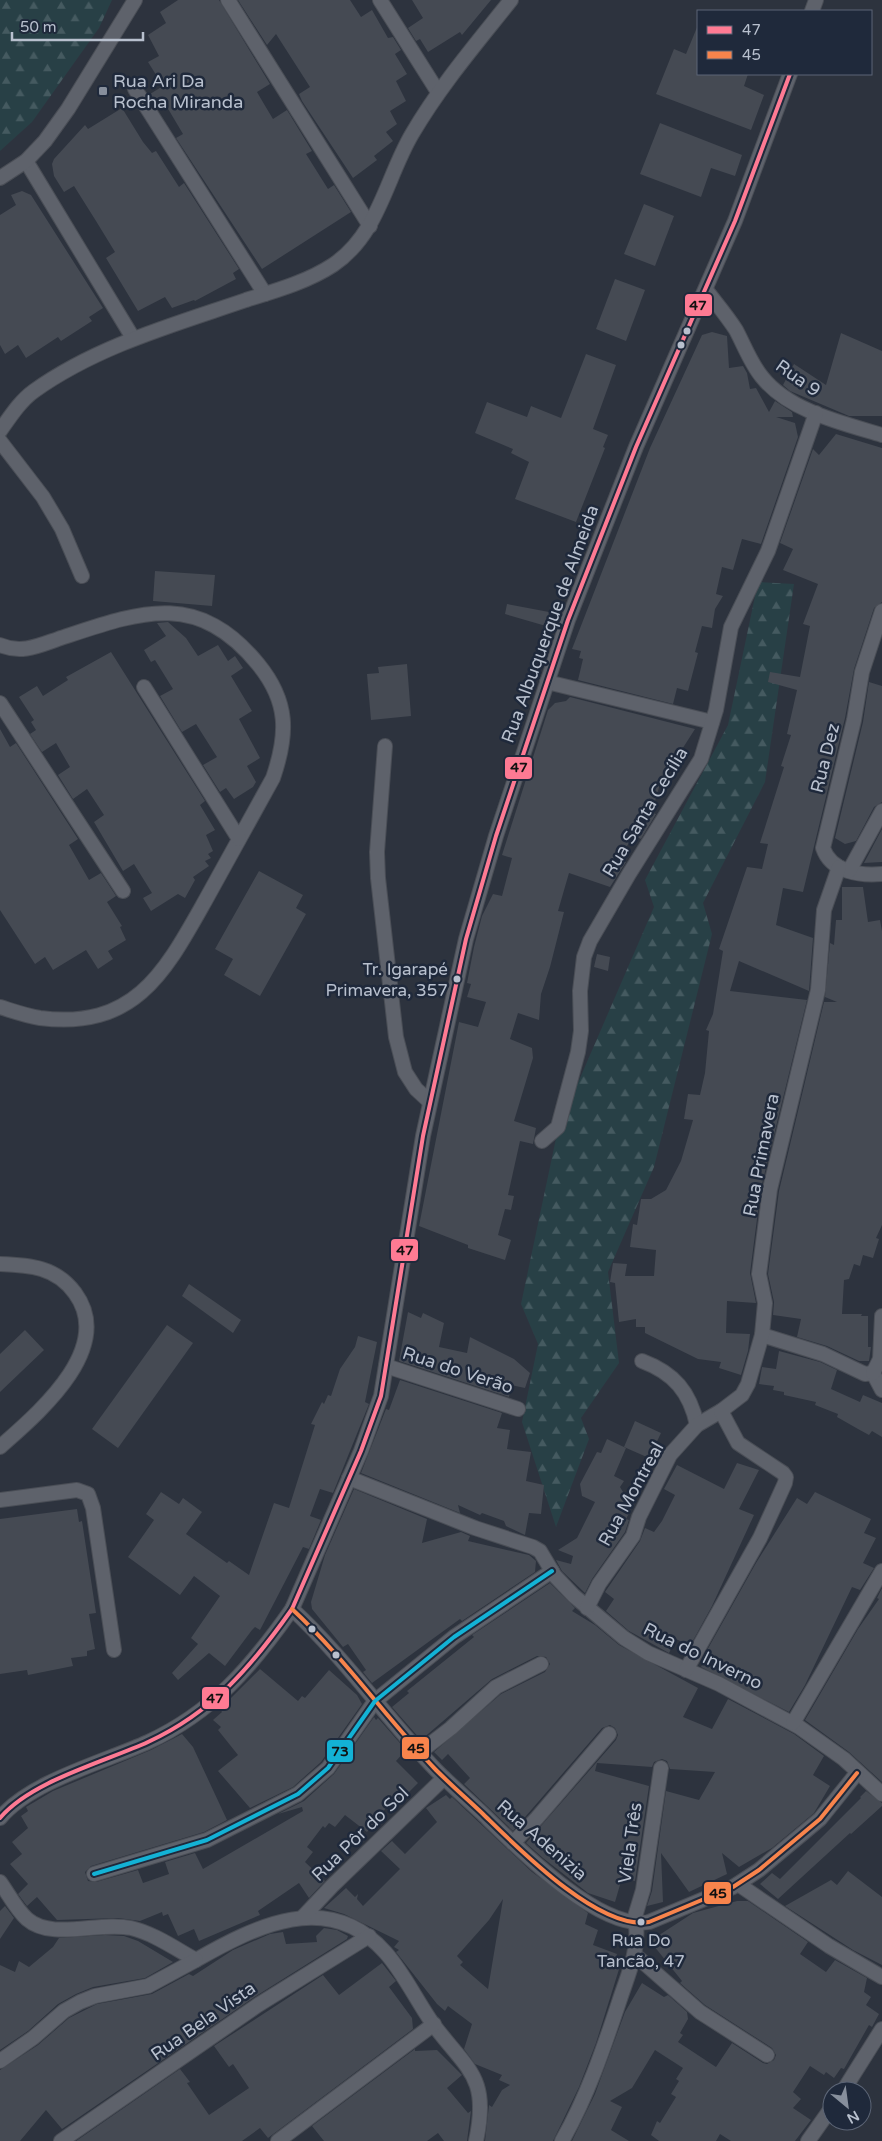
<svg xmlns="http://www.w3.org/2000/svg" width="882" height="2141" viewBox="0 0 882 2141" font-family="'Varela Round',sans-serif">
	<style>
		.forest { fill: url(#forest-firs) }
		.building { fill: #454a53; fill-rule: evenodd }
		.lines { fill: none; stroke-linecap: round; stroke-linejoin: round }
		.street-casing { stroke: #4a4e56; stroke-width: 16 }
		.street { stroke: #5e626b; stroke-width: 14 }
		.bus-1-casing { stroke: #1f293b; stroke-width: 8 }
		.bus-2-casing { stroke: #1f293b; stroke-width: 8 }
		.bus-3-casing { stroke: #1f293b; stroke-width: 8 }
		.bus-1 { stroke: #fe7a93; stroke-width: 4 }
		.bus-2 { stroke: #f8844c; stroke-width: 4 }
		.bus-3 { stroke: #13b2d5; stroke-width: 4 }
		.poi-dot { fill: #878f9c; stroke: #1f293b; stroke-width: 2 }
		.bus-dot { fill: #b8c0ce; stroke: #1f293b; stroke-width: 2 }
		.labels { text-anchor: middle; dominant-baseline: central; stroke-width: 5; stroke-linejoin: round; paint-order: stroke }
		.bus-label { font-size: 17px; fill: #b8c0ce; stroke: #1f293b; text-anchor: end }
		.poi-label { font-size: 18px; fill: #b8c0ce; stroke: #1f293b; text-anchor: start }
		.street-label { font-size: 18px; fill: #b8c0ce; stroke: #1f293b }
		.line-badge { stroke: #1f293b; stroke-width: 2 }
		.pale-badge-label { font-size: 14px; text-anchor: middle; font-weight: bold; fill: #111 }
	</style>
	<defs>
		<pattern id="forest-firs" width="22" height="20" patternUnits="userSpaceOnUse" patternTransform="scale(1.25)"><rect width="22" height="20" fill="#284046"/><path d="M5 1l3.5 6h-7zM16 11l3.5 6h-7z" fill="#455a60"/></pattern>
	</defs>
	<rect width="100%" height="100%" fill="#2d333e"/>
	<g class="forest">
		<path d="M0,0H112L99,28L32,122L0,151Z"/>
		<path d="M758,582L794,584L765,782L703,903L712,934L654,1167L608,1272L619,1363L581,1418L589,1439L556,1527L522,1422L538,1344L521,1304L558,1129L654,907L645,880L728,725Z"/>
	</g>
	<g class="building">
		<path d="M178,0H219L270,84L257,92L264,104L273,119L287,110L312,151L306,154L328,189L334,185L351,212L262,269L176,138L183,134L164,102L156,104L150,94L163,86L148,62L159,56L148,35L166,23L160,12Z"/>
		<path d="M238,0H350L361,17L372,10L388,38L393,37L401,50L395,54L407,74L396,81L406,101L390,111L397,124L386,132L393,141L374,156L377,160L353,178L302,101L299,94L310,87L276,34L267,45Z"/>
		<path d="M412,0H491L462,35L460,32L428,52L420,39L416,41L408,28L423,18Z"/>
		<path d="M698,25V74H748L744,86L764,95L751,130L656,94L674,49L686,54Z"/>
		<path d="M122,108L143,142L152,153L156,151L179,187L184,183L239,269L233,273L236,279L195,301L194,300L172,308L165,297L138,311L106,258L115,252L96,221L74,186L64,192L54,176L52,164L54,159L85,125L88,129Z"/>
		<path d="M660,123L742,155L735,176L711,168L701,197L640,174Z"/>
		<path d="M22,191L31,195L103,308L89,317L92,321L61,341L58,337L26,358L18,345L5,354L0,345V215L16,205L11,195Z"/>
		<path d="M644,204L674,216L655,266L624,254Z"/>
		<path d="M615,279L645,290L626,341L596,329Z"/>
		<path d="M712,332L727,336L729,368L743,366L747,373L750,389L756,388L769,412L775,401L792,412L793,417H776L795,423L798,437L761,544L742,539L733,570L722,567L716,594L723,596L715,609L712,628L702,626L695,652L698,653L688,691L677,688L673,704L578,680L583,659L579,658L581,651L572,649L650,448L702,335Z"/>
		<path d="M841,333L882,351V416H849L790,391L783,385L794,364L826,385Z"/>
		<path d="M586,354L616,365L593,429L608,435L603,447L605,448L576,522L515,499L529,462L511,453L513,449L475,433L487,402L527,417L531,406L561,418Z"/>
		<path d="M836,434L882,448V602L874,608L854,669L845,718L803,892L783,888L776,925L813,938L809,991L739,961L730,991L807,1000L761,1188L750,1273L756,1303L727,1301L726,1333L750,1334L748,1351L741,1375L719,1368L721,1362L698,1359L645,1333V1327H636V1319L619,1322L615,1283L610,1282L613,1263L627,1264L625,1276H654L656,1250L630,1247L633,1224L637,1225L641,1199H651L666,1190L681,1161L693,1120L684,1119L688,1094L700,1095L705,1073L709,1031L706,1030L713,1014L723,951L719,949L747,867L762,869L768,844L760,843L784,767L781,766L791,735L787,734L797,690L768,682L770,672L800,677L810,626L803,624L818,584L783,570L793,549L780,543L813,449L819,455Z"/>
		<path d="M155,571L215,575L212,606L153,601Z"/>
		<path d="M507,604L549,612L546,626L505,614Z"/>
		<path d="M168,622L186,638L198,656L218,645L228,661L235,656L243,668L231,676L252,711L239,719L260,758L247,766L256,782L253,787L234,799L226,788L220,792L203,765L217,757L196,724L182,732L160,696L173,689L155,660L151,662L144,650L166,636L157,623Z"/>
		<path d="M111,652L205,801L200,805L215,830L206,835L213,851L208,854L211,858L205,861L209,866L193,877L195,880L185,898L178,894L151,911L143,898L152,893L134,864L123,871L94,822L104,815L87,789L73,799L58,775L70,767L56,743L42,752L30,734L36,730L31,722L34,720L19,697L37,686L43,696L68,680L66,677Z"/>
		<path d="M407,664L411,716L371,720L367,674L379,673L378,667Z"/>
		<path d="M869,682L882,686V802L874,807L856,841L845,844L835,838L863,722Z"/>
		<path d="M570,697L695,729L672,765L666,778L662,777L654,805L649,812L656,814L641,839L634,836L618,859L626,862L610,887L569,873L558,911L564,912L550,967L541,994L539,1020L518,1013L510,1039L532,1048L533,1058L514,1121L536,1128L533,1144L520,1141L508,1195L514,1196L511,1210L505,1209L498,1235L511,1240L505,1260L468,1248V1245L419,1226L459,1022L478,1027L486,1002L467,997L471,984L467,983L474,947L482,916L493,894L502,896L512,858L502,855L548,710L555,703L566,701Z"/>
		<path d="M0,729L10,747L16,743L78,839L69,845L89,880L101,873L116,896L107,902L122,926L120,927L126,940L108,951L113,959L98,969L86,950L53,970L45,957L35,964L0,910Z"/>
		<path d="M882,829V862L864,863Z"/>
		<path d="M259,871L303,895L296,908L306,914L260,996L224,975L233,959L215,949Z"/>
		<path d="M842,887H863L868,922L880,920L882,931V1225L876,1238L879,1239L873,1258L863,1255L860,1266L854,1264L849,1279L844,1280L842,1314H862L861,1316H868V1347H871L869,1361H859L827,1346L797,1337L801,1319L773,1315L774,1302L768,1274L779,1191L824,1002H837L825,997L830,943L834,945L836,920H842Z"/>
		<path d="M597,954L610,957L608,971L594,967Z"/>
		<path d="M189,1284L241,1320L233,1333L182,1296Z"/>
		<path d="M408,1312L421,1318L423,1313L444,1323L439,1347L467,1353L470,1337L514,1359L530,1373L525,1388L511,1385L509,1397L399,1361Z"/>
		<path d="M167,1325L193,1343L118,1448L92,1429Z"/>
		<path d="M25,1330L44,1350L0,1392V1354Z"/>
		<path d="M358,1336L377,1342L365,1402L369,1404L333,1493L320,1489L310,1516L321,1520L309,1549L303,1547L260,1630L255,1627L252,1630L225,1666L209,1653L178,1680L172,1673L198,1644L191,1638L220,1596L194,1576L180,1595L128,1557L154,1520L146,1514L161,1492L179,1504L183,1498L202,1512L186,1534L227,1563L229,1561L249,1575L274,1503L289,1508L315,1425L311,1424L322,1402L324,1404L328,1395L331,1396L340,1369L355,1347Z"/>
		<path d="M779,1351L820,1362L837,1370L831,1389L860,1402L863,1395L882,1403V1437L872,1431L869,1435L858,1429L837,1417L838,1414L815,1405L816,1402L784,1395V1392L773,1390L774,1386L759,1384L762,1367L776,1369Z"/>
		<path d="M400,1380L502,1413L497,1428L510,1430L507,1449L531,1452L526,1481L544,1485L541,1514L529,1513L525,1535L506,1526L504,1521L482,1513L480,1515L458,1505L460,1513L361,1473L386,1409L389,1410Z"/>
		<path d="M635,1421L661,1433L649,1458L624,1447Z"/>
		<path d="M607,1439L626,1448L614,1476L624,1481L620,1487L626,1497L635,1502L626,1519L629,1520L625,1532L592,1579L585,1593L562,1571L556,1560L571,1564L573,1556L558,1550L577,1538L595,1502L582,1496L580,1484L597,1452L601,1453Z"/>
		<path d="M737,1463L759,1470L739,1509L754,1515L712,1606L690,1646L676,1639L669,1653L629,1631L606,1611L614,1599L605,1592L640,1541L645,1528L654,1532L662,1521L675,1495L664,1489L677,1465L724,1489Z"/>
		<path d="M354,1489L427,1519L422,1543L461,1532L470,1536L468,1541L529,1555L536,1561L535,1572L462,1621L460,1619L372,1683L363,1672L366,1670L348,1644L343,1647L312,1609L311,1602L325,1555Z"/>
		<path d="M815,1492L871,1519L864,1533L876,1538L863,1563L874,1568L860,1590L852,1587L805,1685L789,1712L701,1667L708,1653L706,1652L756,1563L797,1498L807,1504Z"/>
		<path d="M77,1509L79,1522L82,1521L96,1613L89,1614L95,1649L87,1651V1656L71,1658L73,1666L28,1675L27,1670L0,1674V1519Z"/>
		<path d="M550,1583L575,1608L572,1611L595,1625L619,1645L698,1688L683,1717L712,1729L728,1699L794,1734L824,1756L813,1775L830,1786L814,1813L772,1848L739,1867L722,1853L727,1874L689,1892L661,1853L663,1902L647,1906L652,1891L666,1791L699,1800L715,1772L670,1769L667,1761L662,1759L654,1762L652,1767L597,1763L595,1771L649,1786L635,1881L622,1878L615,1902L588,1893L543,1858L526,1843L616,1740L618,1735L615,1728L610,1725L602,1728L513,1831L464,1784L470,1778L448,1754L442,1760L434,1752L501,1694L545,1672L550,1664L546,1657L537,1656L492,1679L421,1740L392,1707L409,1693L407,1691L474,1637L472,1635Z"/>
		<path d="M882,1588V1782L849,1752L805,1720L858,1629L879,1599L877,1598Z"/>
		<path d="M260,1669L298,1701L302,1696L305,1698L329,1670L357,1695L362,1704L321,1762L293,1787L250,1808L218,1771L238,1755L218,1730L221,1727L213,1720L222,1712L220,1709Z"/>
		<path d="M374,1717L376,1720L378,1718L406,1750L396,1761L418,1783L390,1811L386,1808L367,1832L345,1815L335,1827L329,1823L325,1828L323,1826L307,1847L313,1852L305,1862L325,1881L309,1898L299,1883L258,1911L260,1915L199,1941L194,1929L178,1936L168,1914L163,1916L162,1912L140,1921L118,1918L57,1920L37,1897L27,1906L18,1894L28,1884L10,1864L22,1854L12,1842L28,1828L21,1816L28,1811L26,1807L53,1791L151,1750L182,1734L193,1747L227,1820L204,1832L91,1866L85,1872L88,1881L96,1882L138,1870L143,1883L169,1874L165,1862L195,1853L203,1869L303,1811L302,1807L278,1814L304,1801L334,1774Z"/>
		<path d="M866,1791L882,1803V1806L851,1834L850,1833L778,1899L760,1884L772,1873L780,1879L861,1798L860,1797Z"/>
		<path d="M446,1795L450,1799L452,1797L532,1872L588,1913L585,1924L598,1930L593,1945L617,1954L614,1964L620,1966L596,2043L579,2087L553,2141H485L489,2105L492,2107L502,2090L510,2085L499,2080L502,2075L475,2064L464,2049L472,2024L448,2006L445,2011L437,2004L396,1952L399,1950L394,1947L399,1941L344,1914L324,1908L346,1888L355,1897L358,1894L357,1899L363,1906L400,1869L381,1851L392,1841L405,1854L437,1822L426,1808ZM503,1899L488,1989L460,1965L463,1962L457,1956L489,1920Z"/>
		<path d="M848,1871L882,1897V1965L853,1950L785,1906L831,1880L837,1885Z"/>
		<path d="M737,1901H748L808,1942L800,1954L826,1972L835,1960L867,1978L864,1992L871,1997L866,2005L879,2014L872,2027L869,2025L844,2069L841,2068L834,2078L826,2072L824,2075L810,2066L793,2092L801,2099L793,2108L811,2120L795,2141H731L720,2134L716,2141H659L651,2135L657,2121L660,2123L676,2097L671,2094L679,2081L676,2079L683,2068L655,2050L632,2088L610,2101L622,2107L611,2130L629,2141H572L595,2094L625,2012L642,1983L664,1997L668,1995L687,2012L688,2019L680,2033L683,2035L678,2042L716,2067L732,2043L763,2063L767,2064L774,2060L776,2055L772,2048L705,2005L680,1983L682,1981L650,1941L693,1913Z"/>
		<path d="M5,1906L14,1918L0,1939V1911Z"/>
		<path d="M324,1928L337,1930L348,1936L347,1939L253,1998L62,2129L46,2110L20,2141H0V2070L38,2045L69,2018L97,2004L152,1994L189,1974L193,1976L233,1950L270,1934L283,1932L286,1944L317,1942L316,1936Z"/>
		<path d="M105,1935L124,1936L138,1941L173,1962L145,1978L93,1987L76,1994L58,2004L28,2031L0,2050V1965L15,1972L19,1961L29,1967L53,1947L59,1938Z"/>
		<path d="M382,1963L396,1981L389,1987L412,2018L413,2029L268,2138L260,2128L242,2141H76L180,2069L190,2082L187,2083L209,2115L249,2088L233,2064L229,2067L214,2046L323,1975L339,1995Z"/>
		<path d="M415,2049V2051L437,2050L462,2075L447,2088L468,2113L471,2111L467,2141H444L438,2133L427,2141H324L312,2126Z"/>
	</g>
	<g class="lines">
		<defs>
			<g id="street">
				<path d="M228,0L370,226"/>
				<path d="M380,0L438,92"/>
				<path d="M812,11L816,0"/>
				<path d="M135,89L265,294"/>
				<path d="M26,161L133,338"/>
				<path d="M0,178L26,161L45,141L68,109L135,0"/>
				<path d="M706,290C716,303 727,316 736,330C744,345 751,364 762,377C789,411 842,423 882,435"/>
				<path d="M0,431C10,417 20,401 34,391C97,346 173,325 246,300C275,291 307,282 333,265C379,234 386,178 412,134C440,86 476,44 511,0"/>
				<path d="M0,441L43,497L62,529L82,576"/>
				<path d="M882,611L862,672L854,720L823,848C831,872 860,876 882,874"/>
				<path d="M0,645C21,654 38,646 58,639C137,613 196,588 258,664C289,702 288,734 273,778C250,819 228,860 205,901C165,972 135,1030 40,1018C27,1016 13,1011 0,1007"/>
				<path d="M547,682L712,722"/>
				<path d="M144,687L239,839"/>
				<path d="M0,703L123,891"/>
				<path d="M385,746L377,852L378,878L396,1037L405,1072L416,1089L430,1102"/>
				<path d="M849,871L882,811"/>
				<path d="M542,1141L558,1127L578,1052L581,1031L580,991L584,957L590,941L629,874L701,759L716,710L731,627L768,551L816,413"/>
				<path d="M0,1264C30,1265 56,1267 75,1293C116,1349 37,1414 0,1447"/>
				<path d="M762,1335L823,1354L865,1374L873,1373L882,1390"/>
				<path d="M642,1361C674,1373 690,1392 697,1425"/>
				<path d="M386,1366L518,1409"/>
				<path d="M873,1373L880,1359L882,1316"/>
				<path d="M349,1478L475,1528L533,1547L540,1551L555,1576L574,1596L624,1638L648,1653L719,1684L799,1727L844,1759L882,1794"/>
				<path d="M0,1500L77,1490L88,1494L93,1508L114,1650"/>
				<path d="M587,1608L599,1584L633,1536L639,1517L670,1455L697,1425L721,1411"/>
				<path d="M292,1609C345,1658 386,1718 436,1770C451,1785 467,1799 483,1814C517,1847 599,1931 649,1922L733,1887L759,1870L820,1819L857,1773"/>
				<path d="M686,1670L760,1538L785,1483L786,1477L783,1473L738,1443L721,1411L742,1395L748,1384L762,1335L765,1303L759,1274L770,1189L818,990L824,910L839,867"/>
				<path d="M793,1723L882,1571"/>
				<path d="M420,1752L451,1728L496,1687L541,1664"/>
				<path d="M0,1818C31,1781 104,1762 148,1742C213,1712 252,1666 292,1609L361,1451L381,1396L423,1136L466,939L496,836L568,620L636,447L735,221L790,74"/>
				<path d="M513,1843L537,1818L609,1734"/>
				<path d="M94,1874L207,1840L298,1794L328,1768L375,1701L454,1637L552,1571"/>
				<path d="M0,1882C8,1893 16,1909 27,1919C52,1941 99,1921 131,1928C153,1933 176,1949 196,1960C256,1926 328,1889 385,1952C404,1973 416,2000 433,2024C467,2070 490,2076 476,2141"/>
				<path d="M738,1884L829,1946L882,1977"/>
				<path d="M302,1918L332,1886L444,1778"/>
				<path d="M633,1923L643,1890L661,1768"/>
				<path d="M635,1955L700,2012L767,2055"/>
				<path d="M0,2061L33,2038L64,2011L80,2002L95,1996L148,1986L196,1960"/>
				<path d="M843,2091L882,2029"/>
				<path d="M61,2141L258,2005L369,1936"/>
				<path d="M278,2141L434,2024"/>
				<path d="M562,2141C587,2097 603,2050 619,2002C627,1977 639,1952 636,1925"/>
				<path d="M808,2141L832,2107"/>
			</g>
		</defs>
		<use href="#street" class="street-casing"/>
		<use href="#street" class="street"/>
		<defs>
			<path id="bus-1" d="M0,1818C31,1781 104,1762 148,1742C213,1712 252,1666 292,1609L361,1451L381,1396L423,1136L466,939L496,836L568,620L636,447L735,221L790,74"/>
			<path id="bus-2" d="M292,1609C345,1658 386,1718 436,1770C451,1785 467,1799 483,1814C517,1847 599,1931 649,1922L733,1887L759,1870L820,1819L857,1773"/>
			<path id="bus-3" d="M94,1874L207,1840L298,1794L328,1768L375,1701L454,1637L552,1571"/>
		</defs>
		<use href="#bus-1" class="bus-1-casing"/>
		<use href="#bus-2" class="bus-2-casing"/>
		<use href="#bus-3" class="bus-3-casing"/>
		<use href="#bus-1" class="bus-1"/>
		<use href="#bus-2" class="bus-2"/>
		<use href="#bus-3" class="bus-3"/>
	</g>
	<rect class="poi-dot" x="98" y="86" width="10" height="10" rx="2.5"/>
	<g class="bus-dot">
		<circle cx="687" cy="331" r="4.5"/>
		<circle cx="681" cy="345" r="4.5"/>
		<circle cx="457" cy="979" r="4.5"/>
		<circle cx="312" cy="1629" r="4.5"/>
		<circle cx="336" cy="1655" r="4.5"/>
		<circle cx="641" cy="1922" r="4.5"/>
	</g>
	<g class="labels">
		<g class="bus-label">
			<text x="448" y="969">Tr. Igarapé<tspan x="448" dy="21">Primavera, 357</tspan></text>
			<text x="641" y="1940" text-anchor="middle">Rua Do<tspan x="641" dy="21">Tancão, 47</tspan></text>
		</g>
		<g class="poi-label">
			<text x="113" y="81">Rua Ari Da<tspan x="113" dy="21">Rocha Miranda</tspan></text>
		</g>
		<g class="street-label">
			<text transform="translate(798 378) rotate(35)">Rua 9</text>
			<text transform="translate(550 624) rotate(-70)">Rua Albuquerque de Almeida</text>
			<text transform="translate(825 758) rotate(-76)">Rua Dez</text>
			<text transform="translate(645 812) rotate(-59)">Rua Santa Cecília</text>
			<text transform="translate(761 1155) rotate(-79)">Rua Primavera</text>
			<text transform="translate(458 1370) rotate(18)">Rua do Verão</text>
			<text transform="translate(631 1494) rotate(-61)">Rua Montreal</text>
			<text transform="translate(703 1656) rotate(26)">Rua do Inverno</text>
			<text transform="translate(360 1834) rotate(-44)">Rua Pôr do Sol</text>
			<text transform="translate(542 1840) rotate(41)">Rua Adenizia</text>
			<text transform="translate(630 1843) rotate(-82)">Viela Três</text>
			<text transform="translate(203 2021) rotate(-35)">Rua Bela Vista</text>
		</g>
	</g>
	<g class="line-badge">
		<rect x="684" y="293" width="29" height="24" rx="5" fill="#fe7a93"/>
		<rect x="504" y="756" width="29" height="24" rx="5" fill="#fe7a93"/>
		<rect x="390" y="1238" width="29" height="24" rx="5" fill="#fe7a93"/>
		<rect x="201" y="1686" width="29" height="24" rx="5" fill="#fe7a93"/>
		<rect x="401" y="1736" width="29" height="24" rx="5" fill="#f8844c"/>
		<rect x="326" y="1739" width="28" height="24" rx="5" fill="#13b2d5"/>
		<rect x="703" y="1881" width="29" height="24" rx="5" fill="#f8844c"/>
	</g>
	<g class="pale-badge-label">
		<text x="698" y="310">47</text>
		<text x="519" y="772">47</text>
		<text x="405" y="1255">47</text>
		<text x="215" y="1703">47</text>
		<text x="416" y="1753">45</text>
		<text x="340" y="1756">73</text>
		<text x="718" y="1898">45</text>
	</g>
	<rect x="697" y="10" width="175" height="65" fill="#1f293b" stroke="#5c6576"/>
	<rect x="707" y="26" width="25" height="8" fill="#fe7a93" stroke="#5c6576"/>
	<text x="742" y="35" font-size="15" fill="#b8c0ce">47</text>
	<rect x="707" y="51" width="25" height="8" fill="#f8844c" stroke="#5c6576"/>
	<text x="742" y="60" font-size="15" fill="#b8c0ce">45</text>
	<g transform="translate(847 2106) rotate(151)"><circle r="24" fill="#1f293b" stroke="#5c6576"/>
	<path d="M0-4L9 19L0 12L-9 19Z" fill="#878f9c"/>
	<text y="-8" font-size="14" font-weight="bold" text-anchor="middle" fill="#b8c0ce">N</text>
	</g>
	<path d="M12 32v8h131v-8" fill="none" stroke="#b8c0ce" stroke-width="2.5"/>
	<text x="20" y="32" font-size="15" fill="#b8c0ce" stroke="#1f293b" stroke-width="4" paint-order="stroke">50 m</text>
</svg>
